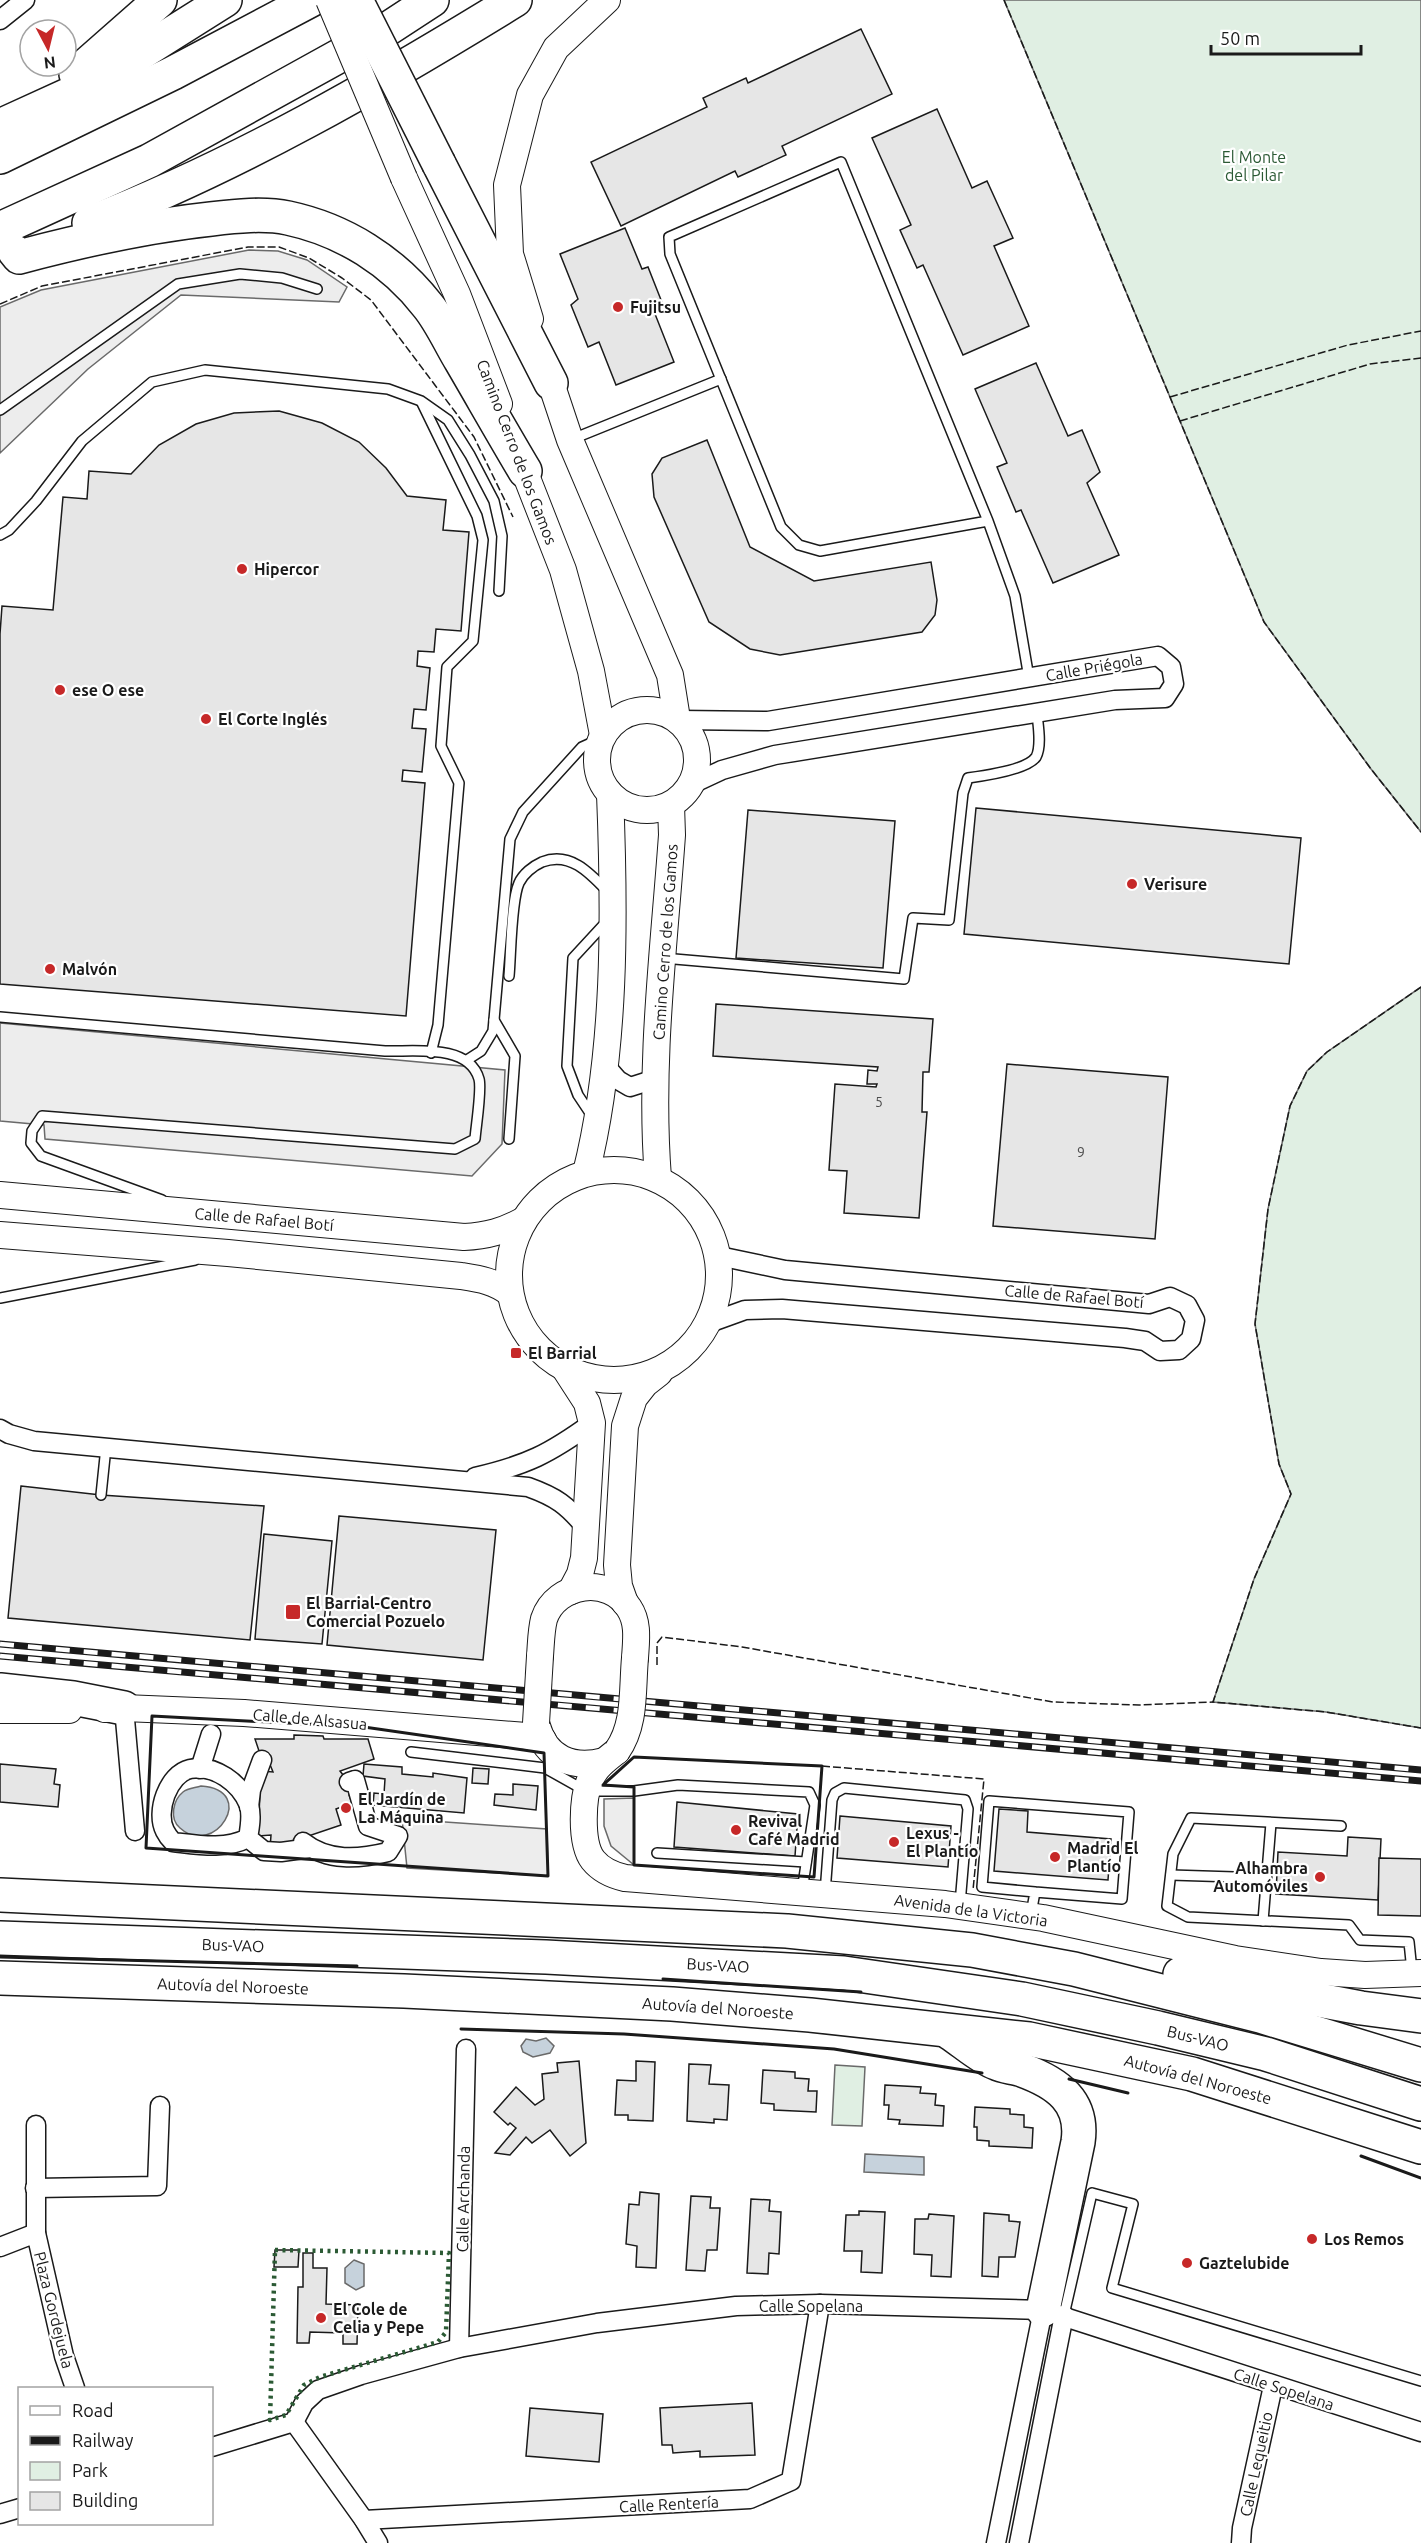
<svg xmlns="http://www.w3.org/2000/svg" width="1421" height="2543" viewBox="0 0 1421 2543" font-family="Ubuntu,sans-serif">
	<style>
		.green { fill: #e0efe3; stroke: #6a6a6a; stroke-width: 1.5 }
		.parking { fill: #ededed; stroke: #6a6a6a; stroke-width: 1.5 }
		.water { fill: #c6d2dc; stroke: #6a6a6a; stroke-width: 1.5 }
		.building { fill: #e6e6e6; stroke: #1a1a1a; stroke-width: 1.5 }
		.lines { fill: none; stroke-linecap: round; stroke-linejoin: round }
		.lane-casing { stroke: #1a1a1a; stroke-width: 12 }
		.street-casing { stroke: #1a1a1a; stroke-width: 21 }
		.secondary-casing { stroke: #1a1a1a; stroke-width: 28 }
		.highway-casing { stroke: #1a1a1a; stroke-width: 36 }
		.lane { stroke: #fff; stroke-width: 9 }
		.street { stroke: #fff; stroke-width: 18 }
		.secondary { stroke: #fff; stroke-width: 26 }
		.highway { stroke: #fff; stroke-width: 33 }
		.rail-casing { stroke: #1a1a1a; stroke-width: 7 }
		.rail { stroke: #fff; stroke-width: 4.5; stroke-dasharray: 14; stroke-linecap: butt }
		.secondary-bridge-casing { stroke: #1a1a1a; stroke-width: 28; stroke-linecap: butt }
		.highway-bridge-casing { stroke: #1a1a1a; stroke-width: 36; stroke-linecap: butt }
		.secondary-bridge { stroke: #fff; stroke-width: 26 }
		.highway-bridge { stroke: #fff; stroke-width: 33 }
		.hedge { stroke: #2b5a34; stroke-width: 4.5; stroke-dasharray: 3 4.5; stroke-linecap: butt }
		.fence { stroke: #1a1a1a; stroke-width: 1.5; stroke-dasharray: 8 3; stroke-linecap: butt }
		.wall { stroke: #1a1a1a; stroke-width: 3 }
		.poi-dot { fill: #c62828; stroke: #fff; stroke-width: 2 }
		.labels { text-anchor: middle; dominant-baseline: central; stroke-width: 4.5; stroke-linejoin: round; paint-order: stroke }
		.number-label { font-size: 14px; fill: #4d4d4d }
		.park-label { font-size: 16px; fill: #2b5a34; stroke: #fff }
		.poi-label { font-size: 16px; font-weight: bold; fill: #1a1a1a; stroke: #fff; text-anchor: start }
		.street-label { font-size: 16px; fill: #1a1a1a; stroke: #fff }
	</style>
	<rect width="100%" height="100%" fill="#fff"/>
	<g class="green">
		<path d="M1004,0H1421V832L1371,769L1264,622Z"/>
		<path d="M1421,987V1728L1326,1712L1213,1702L1254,1579L1291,1494L1279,1464L1255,1324L1268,1209L1290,1106L1307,1071L1327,1052Z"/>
		<path d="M835,2065L865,2067L862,2126L832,2125Z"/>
	</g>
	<g class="parking">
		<path d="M249,250L278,251L307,260L347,287L339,302L181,295L88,369L0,453V307L41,290Z"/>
		<path d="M0,1023L505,1070L502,1144L472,1176L45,1139L44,1125L0,1121Z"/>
		<path d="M634,1798V1865L611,1846L604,1826V1799Z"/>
		<path d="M402,1819L547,1829L548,1876L407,1868Z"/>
	</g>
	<g class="water">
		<path d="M201,1786C259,1790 214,1859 180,1828C169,1819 173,1800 183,1792C188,1788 195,1788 201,1786Z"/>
		<path d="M546,2038L554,2046L550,2053L533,2057L523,2052L521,2046L526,2039L536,2041Z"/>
		<path d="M865,2154L924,2157V2175L864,2172Z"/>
		<path d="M354,2260L364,2264V2286L356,2290L345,2283V2268Z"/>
	</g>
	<g class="building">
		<path d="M861,29L892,94L782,146L786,155L738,177L735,171L621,226L591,162L707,107L703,98L746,78L748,83Z"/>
		<path d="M937,109L972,188L987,181L1013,238L994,246L1029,326L963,355L923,265L917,268L900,230L911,225L872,138Z"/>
		<path d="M625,228L642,269L648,267L665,310L655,314L674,362L616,385L599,342L588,347L571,305L578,299L560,254Z"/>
		<path d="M1036,363L1068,436L1082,430L1100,472L1087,483L1119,555L1053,583L1021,510L1016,512L997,467L1007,463L975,389Z"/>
		<path d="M279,411L322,423L359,442L386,468L407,496L446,500L443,530L469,532L461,631L436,629L434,652L418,651L417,666L430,668L426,710L414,709L412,728L426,729L422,772L403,770L402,781L425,783L406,1016L0,984V634L2,606L53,610L63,497L87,499L89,471L131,474L159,445L196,424L234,413Z"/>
		<path d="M707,440L750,547L814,581L931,562L937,600L935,615L922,632L780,655L750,649L709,622L654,497L652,474L662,458Z"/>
		<path d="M976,808L1301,838L1289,964L964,934Z"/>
		<path d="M748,810L895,821L883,968L736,958Z"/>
		<path d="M716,1004L933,1019L929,1072H923L922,1112H927L919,1218L844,1213L847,1171L829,1170L835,1084L876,1087L877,1084H867L868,1070L877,1071L878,1067L713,1056Z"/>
		<path d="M1007,1064L1168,1077L1155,1239L993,1226Z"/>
		<path d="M21,1486L101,1495L264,1506L250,1640L8,1618Z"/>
		<path d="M339,1516L496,1530L483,1660L327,1645Z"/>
		<path d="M264,1534L332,1541L322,1644L255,1639Z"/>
		<path d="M294,1735L323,1736L324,1739H368L374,1759L340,1771L354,1789L349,1795L352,1803L336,1809L341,1825L270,1849L271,1835L258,1836L261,1771L273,1772L269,1762L262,1760L255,1739H294Z"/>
		<path d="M0,1764L56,1769L54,1784L60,1785L58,1807L0,1802Z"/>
		<path d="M364,1764L402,1767V1774L433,1777V1773L467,1778L464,1813L373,1805L374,1793L384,1794L385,1779L363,1776Z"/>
		<path d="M473,1768L489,1769L488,1784L472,1783Z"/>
		<path d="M513,1784L538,1786L536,1810L494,1805L495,1794L513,1795Z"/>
		<path d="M677,1802L798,1814L795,1856L674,1847Z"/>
		<path d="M999,1809L1028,1811L1027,1832L1111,1839L1108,1880L994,1871Z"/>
		<path d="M840,1816L951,1826L948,1867L837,1858Z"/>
		<path d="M1348,1837L1381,1839L1378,1900L1276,1894L1278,1852L1347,1856Z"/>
		<path d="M1379,1858L1421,1859V1916L1378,1915Z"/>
		<path d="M579,2061L586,2143L570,2156L550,2130L532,2143L526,2137L510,2155L495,2153L516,2128L510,2123L508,2125L494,2112L516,2087L535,2105L544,2099L542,2074L558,2072L557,2063Z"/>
		<path d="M636,2061L655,2062L653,2121L628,2120V2115H615L617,2080L636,2081Z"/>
		<path d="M689,2064L711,2065L709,2084L729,2085L727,2120L714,2119V2123L687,2121Z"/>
		<path d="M763,2070L795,2072V2078L809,2079L808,2091H817L816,2112L774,2110V2104L761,2103Z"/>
		<path d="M885,2085L921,2087L920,2093L936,2094L935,2105L944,2106L943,2126L899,2124L900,2120L888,2119L889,2105H884Z"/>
		<path d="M975,2107L1010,2109V2114L1024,2115V2127L1033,2128L1032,2148L989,2146V2141L977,2140V2127H974Z"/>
		<path d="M640,2192L659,2194L656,2268L636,2267L637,2246L626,2244L629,2204L639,2205Z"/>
		<path d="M691,2196L711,2197L710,2208H720L717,2250H707L705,2271L686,2270Z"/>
		<path d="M751,2199L770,2200L769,2211L781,2212L779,2254L769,2253L768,2274L747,2273Z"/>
		<path d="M859,2211L885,2212L882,2273L861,2272L862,2251H844L846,2215H859Z"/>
		<path d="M984,2213L1009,2215V2221L1020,2222L1015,2257H999L998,2277L982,2276Z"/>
		<path d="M929,2214L954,2216L951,2277L931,2276L932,2255L914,2254L915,2219H928Z"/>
		<path d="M275,2250H299L298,2267H274Z"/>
		<path d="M303,2253H313V2268H327L326,2304L358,2305L357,2344H343V2333L310,2332L309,2343H297L298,2287H303Z"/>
		<path d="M752,2403L755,2455L700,2457V2451L673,2453L672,2445H662L660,2408Z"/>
		<path d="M530,2408L603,2414L599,2462L526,2456Z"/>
	</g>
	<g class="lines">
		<defs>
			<g id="lane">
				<path d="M422,403L477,516L483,540L473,641L447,667L441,746L459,783L438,1025L431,1053"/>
				<path d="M0,410L178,284L240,274L282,278L317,289"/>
				<path d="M570,440L721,379"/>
				<path d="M988,521L820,551L799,545L781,527L670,254L669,237L841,162L988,521L1015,596L1029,678"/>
				<path d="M0,535L9,530L36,501L82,441L152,382L205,370L388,389L421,401L448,420L470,455L494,501L502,536L499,591"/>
				<path d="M663,958L904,979L913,918L949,920L963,793L968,778C983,776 1027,770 1036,757C1042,746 1038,725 1037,714"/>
				<path d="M509,976C511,954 511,901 519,883C523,874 533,866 542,862C570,851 590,873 608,892"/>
				<path d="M0,1017L385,1051C413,1052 469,1043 479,1079C482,1089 476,1126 475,1139L455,1149L42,1116L32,1131L31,1143L41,1156L162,1200"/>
				<path d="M494,1020L515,1056L509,1139"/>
				<path d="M467,1060L481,1051L493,1031L510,839L523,812L582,747L602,738"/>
				<path d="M592,1116L578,1095L567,1066L573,958L609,919"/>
				<path d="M0,1298L195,1260"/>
				<path d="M101,1495L106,1447"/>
				<path d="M411,1752L545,1768L586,1791H634L678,1785L809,1792L815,1805L802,1891"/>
				<path d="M1341,1826L1191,1818L1173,1854L1167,1906L1188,1917L1349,1925L1360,1940L1409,1942L1412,1971"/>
				<path d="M657,1853L806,1862"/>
				<path d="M1171,1875L1266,1878"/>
				<path d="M825,1893L832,1800L835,1793L844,1788L965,1800L968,1809L960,1904"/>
				<path d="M1031,1914L1035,1892L982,1887L989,1801L1129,1812L1122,1899L1035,1892"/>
				<path d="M1263,1921L1271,1823"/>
				<path d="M1064,2315L1092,2193L1133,2204L1112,2288L1421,2381"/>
			</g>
			<g id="street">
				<path d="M0,20L25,0"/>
				<path d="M679,720L768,721L1158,656L1171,667L1174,684L1165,698L1115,700L775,755L722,770L692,784"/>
				<path d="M603,1063L618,1080L630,1087L655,1079"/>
				<path d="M709,1323L745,1310L782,1309L1125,1338L1145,1341L1160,1351L1179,1350L1191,1339L1195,1320L1187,1305L1170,1297L1149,1304L785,1270L719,1256"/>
				<path d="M0,1429L9,1434L34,1441L528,1487C556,1497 567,1505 586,1528"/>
				<path d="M475,1477C527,1465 549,1454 592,1423"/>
				<path d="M124,1708L135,1831"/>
				<path d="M200,1769L211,1734"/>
				<path d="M249,1807L251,1790L262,1760"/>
				<path d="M248,1838C250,1827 252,1815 249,1805C240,1783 215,1764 190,1769C168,1774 155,1812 165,1831C167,1835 170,1839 173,1842C199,1845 225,1850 248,1838L264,1851L281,1852L311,1848"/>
				<path d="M303,1842C328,1862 359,1859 388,1852L398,1836L368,1826L355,1780L349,1782"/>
				<path d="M35,2188L157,2186L160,2106"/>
				<path d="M36,2233V2125"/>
				<path d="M0,2247L36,2233L64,2356L75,2388"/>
				<path d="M459,2348L466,2049"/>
				<path d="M294,2422L364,2520L378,2543"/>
				<path d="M212,2447L294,2422L304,2403L318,2390L361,2375L459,2348L597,2323L736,2306L820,2304L1043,2310L1421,2432"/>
				<path d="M0,2514L20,2508"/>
				<path d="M364,2520L750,2499L791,2481L820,2304"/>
				<path d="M996,2543L1043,2310"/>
				<path d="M1019,2543L1064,2315"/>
				<path d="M1241,2543L1242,2528L1273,2386"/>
			</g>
			<g id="secondary">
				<path d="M404,178L457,294L499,404"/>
				<path d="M530,319L510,254L507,185L530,95L556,48L607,0"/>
				<path d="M545,365L570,440L670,675L677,719"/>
				<path d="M518,455L563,570L591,671L603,735"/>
				<circle cx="647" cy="760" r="50"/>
				<circle cx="614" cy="1275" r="105"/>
				<path d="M586,1173C616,1053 615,917 610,794"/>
				<path d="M658,1178C649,1064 664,948 672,835L671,805"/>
				<path d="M0,1195L464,1237C487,1236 504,1231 524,1220"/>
				<path d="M0,1235L228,1253L461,1276C480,1279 494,1281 510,1293"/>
				<path d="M565,1369L587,1403L592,1423L584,1558L580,1574L571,1591"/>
				<path d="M625,1603L619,1586L617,1565L625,1426L634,1398L645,1384L659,1373"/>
				<path d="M540,1656C541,1644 541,1631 544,1619C556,1583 609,1575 629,1608C639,1623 636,1641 635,1658"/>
				<path d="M105,1709L124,1708L244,1713L526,1736L543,1740"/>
				<path d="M0,1710H69"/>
				<path d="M537,1726C546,1759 573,1769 604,1761"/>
				<path d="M617,1751C607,1759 597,1766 591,1778C582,1796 580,1843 593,1860C601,1870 612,1875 625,1878L945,1904L1043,1918L1235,1959L1321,1972L1365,1975L1421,1973"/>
			</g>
			<g id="highway">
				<path d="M76,74L160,0"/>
				<path d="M0,126L90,85L225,0"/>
				<path d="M0,157L173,73L311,0"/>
				<path d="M439,164L551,383"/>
				<path d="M89,223C237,166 380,83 515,0"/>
				<path d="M0,229L149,161L386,30L432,0"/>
				<path d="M15,252L19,257C83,240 146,226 211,219C236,216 264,213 288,218C344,230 393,261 428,306C441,322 450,343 461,361C482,397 503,434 525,471"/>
				<path d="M0,1690L73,1698L124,1708"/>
				<path d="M0,1895L787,1931L972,1950L1074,1969L1260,2016L1421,2065"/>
				<path d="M0,1938L546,1957L844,1973L1022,1999L1158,2028L1266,2054L1421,2104"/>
				<path d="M1180,1974L1361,2008L1421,2016"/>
				<path d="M0,1978L404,1991L672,2004L810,2015L1029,2039L1192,2074L1421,2147"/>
				<path d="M950,2033C964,2042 980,2057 996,2063C1004,2067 1014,2067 1022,2070C1058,2083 1084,2102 1078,2142L1043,2310"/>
			</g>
		</defs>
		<use href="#lane" class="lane-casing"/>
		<use href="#street" class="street-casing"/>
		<use href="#secondary" class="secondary-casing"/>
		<use href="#highway" class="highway-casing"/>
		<use href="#lane" class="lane"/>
		<use href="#street" class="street"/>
		<use href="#secondary" class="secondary"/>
		<use href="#highway" class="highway"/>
		<defs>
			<g id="rail">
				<path d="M0,1644L1421,1770"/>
				<path d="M0,1656L1421,1781"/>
			</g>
		</defs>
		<use href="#rail" class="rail-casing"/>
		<use href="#rail" class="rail"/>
		<defs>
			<g id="secondary-bridge">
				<path d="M329,0L404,178"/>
				<path d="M536,1723L540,1656"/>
				<path d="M617,1751C636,1724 632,1690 635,1658"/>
			</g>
			<path id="highway-bridge" d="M356,0L439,164"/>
		</defs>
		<use href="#secondary-bridge" class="secondary-bridge-casing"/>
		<use href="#highway-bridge" class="highway-bridge-casing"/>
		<use href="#secondary-bridge" class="secondary-bridge"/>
		<use href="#highway-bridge" class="highway-bridge"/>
		<path class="hedge" d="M275,2250L449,2253L446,2332L438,2342L320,2377L304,2385L286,2415L270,2420Z"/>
		<g class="fence">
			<path d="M1004,0L1264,622L1371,769L1421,832"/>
			<path d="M0,304L42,286L248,247H279L309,258L342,278L371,300L474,437L513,517"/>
			<path d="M1170,397L1348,345L1421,331"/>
			<path d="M1180,421L1370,364L1421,358"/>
			<path d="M1421,987L1327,1052L1307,1071L1290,1106L1268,1209L1255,1324L1279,1464L1291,1494L1254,1579L1213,1702L1326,1712L1421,1728"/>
			<path d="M657,1665V1643L662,1637L742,1647L1053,1702L1139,1705L1213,1702"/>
			<path d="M822,1766L984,1779L973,1890"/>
		</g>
		<g class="wall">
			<path d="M152,1716L364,1727L544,1753L548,1876L146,1848Z"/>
			<path d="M634,1757L822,1766L814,1877L634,1865V1787L603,1785Z"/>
			<path d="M0,1957L357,1966"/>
			<path d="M663,1979L861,1992"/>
			<path d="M461,2029L624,2034L834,2049L982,2073"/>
			<path d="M1069,2079L1128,2093"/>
			<path d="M1361,2156L1421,2178"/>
		</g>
	</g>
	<g class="poi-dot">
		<circle cx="618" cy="307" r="6"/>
		<circle cx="242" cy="569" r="6"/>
		<circle cx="60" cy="690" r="6"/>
		<circle cx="206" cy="719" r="6"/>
		<circle cx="1132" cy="884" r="6"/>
		<circle cx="50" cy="969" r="6"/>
		<rect x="510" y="1347" width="12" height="12" rx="3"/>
		<rect x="285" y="1604" width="16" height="16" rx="3"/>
		<circle cx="346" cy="1808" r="6"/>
		<circle cx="736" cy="1830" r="6"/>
		<circle cx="894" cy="1842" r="6"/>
		<circle cx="1055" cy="1857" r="6"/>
		<circle cx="1320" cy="1877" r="6"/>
		<circle cx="1312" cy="2239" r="6"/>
		<circle cx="1187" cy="2263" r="6"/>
		<circle cx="321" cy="2318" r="6"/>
	</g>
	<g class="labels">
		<g class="number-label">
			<text x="879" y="1102">5</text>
			<text x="1081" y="1152">9</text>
		</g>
		<g class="park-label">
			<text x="1254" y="157">El Monte<tspan x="1254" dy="18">del Pilar</tspan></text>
		</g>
		<g class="poi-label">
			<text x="630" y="307">Fujitsu</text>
			<text x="254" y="569">Hipercor</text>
			<text x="72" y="690">ese O ese</text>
			<text x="218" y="719">El Corte Inglés</text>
			<text x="1144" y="884">Verisure</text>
			<text x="62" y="969">Malvón</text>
			<text x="528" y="1353">El Barrial</text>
			<text x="306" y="1603">El Barrial-Centro<tspan x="306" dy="18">Comercial Pozuelo</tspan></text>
			<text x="358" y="1799">El Jardín de<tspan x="358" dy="18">La Máquina</tspan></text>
			<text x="748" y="1821">Revival<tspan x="748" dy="18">Café Madrid</tspan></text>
			<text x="906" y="1833">Lexus -<tspan x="906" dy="18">El Plantío</tspan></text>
			<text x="1067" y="1848">Madrid El<tspan x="1067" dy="18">Plantío</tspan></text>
			<text x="1308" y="1868" text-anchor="end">Alhambra<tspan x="1308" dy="18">Automóviles</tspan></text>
			<text x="1324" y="2239">Los Remos</text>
			<text x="1199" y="2263">Gaztelubide</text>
			<text x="333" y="2309">El Cole de<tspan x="333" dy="18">Celia y Pepe</tspan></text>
		</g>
		<g class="street-label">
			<text transform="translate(517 452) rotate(69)">Camino Cerro de los Gamos</text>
			<text transform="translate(1094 667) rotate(-10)">Calle Priégola</text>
			<text transform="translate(665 942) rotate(-86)">Camino Cerro de los Gamos</text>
			<text transform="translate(264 1219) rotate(5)">Calle de Rafael Botí</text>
			<text transform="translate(1074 1296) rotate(5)">Calle de Rafael Botí</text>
			<text transform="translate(310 1719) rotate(5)">Calle de Alsasua</text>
			<text transform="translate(971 1910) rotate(8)">Avenida de la Victoria</text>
			<text transform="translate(233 1945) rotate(2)">Bus-VAO</text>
			<text transform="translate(718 1965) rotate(3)">Bus-VAO</text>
			<text transform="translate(233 1986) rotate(2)">Autovía del Noroeste</text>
			<text transform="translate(718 2008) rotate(4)">Autovía del Noroeste</text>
			<text transform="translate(1198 2038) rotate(14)">Bus-VAO</text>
			<text transform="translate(1198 2079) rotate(15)">Autovía del Noroeste</text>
			<text transform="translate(463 2199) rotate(-89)">Calle Archanda</text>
			<text x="811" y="2306">Calle Sopelana</text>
			<text transform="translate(54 2310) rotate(76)">Plaza Gordejuela</text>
			<text transform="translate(1284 2389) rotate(18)">Calle Sopelana</text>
			<text transform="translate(1256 2464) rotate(-78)">Calle Lequeitio</text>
			<text transform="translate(669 2504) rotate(-3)">Calle Rentería</text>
		</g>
	</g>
	<rect x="18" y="2387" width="195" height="138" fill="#ffffff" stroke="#a3a3a3" stroke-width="1.5"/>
	<rect x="30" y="2406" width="30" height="9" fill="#ffffff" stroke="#a3a3a3" stroke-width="1.5"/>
	<text x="72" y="2417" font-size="18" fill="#1a1a1a">Road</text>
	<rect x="30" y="2436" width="30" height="9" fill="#1a1a1a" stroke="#a3a3a3" stroke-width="1.5"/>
	<text x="72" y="2447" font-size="18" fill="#1a1a1a">Railway</text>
	<rect x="30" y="2462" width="30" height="18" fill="#e0efe3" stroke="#a3a3a3" stroke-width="1.5"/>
	<text x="72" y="2477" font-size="18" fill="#1a1a1a">Park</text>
	<rect x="30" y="2492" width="30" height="18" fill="#e6e6e6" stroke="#a3a3a3" stroke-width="1.5"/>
	<text x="72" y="2507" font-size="18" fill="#1a1a1a">Building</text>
	<g transform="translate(48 48) rotate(173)"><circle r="28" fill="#ffffff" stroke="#a3a3a3" stroke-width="1.5"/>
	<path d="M0-4.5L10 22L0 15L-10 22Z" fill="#c62828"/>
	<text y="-9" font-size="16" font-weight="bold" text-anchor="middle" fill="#1a1a1a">N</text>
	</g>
	<path d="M1211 45v9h150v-9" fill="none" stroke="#1a1a1a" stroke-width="3"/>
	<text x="1220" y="45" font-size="18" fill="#1a1a1a" stroke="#ffffff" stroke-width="4.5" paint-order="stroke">50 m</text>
</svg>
